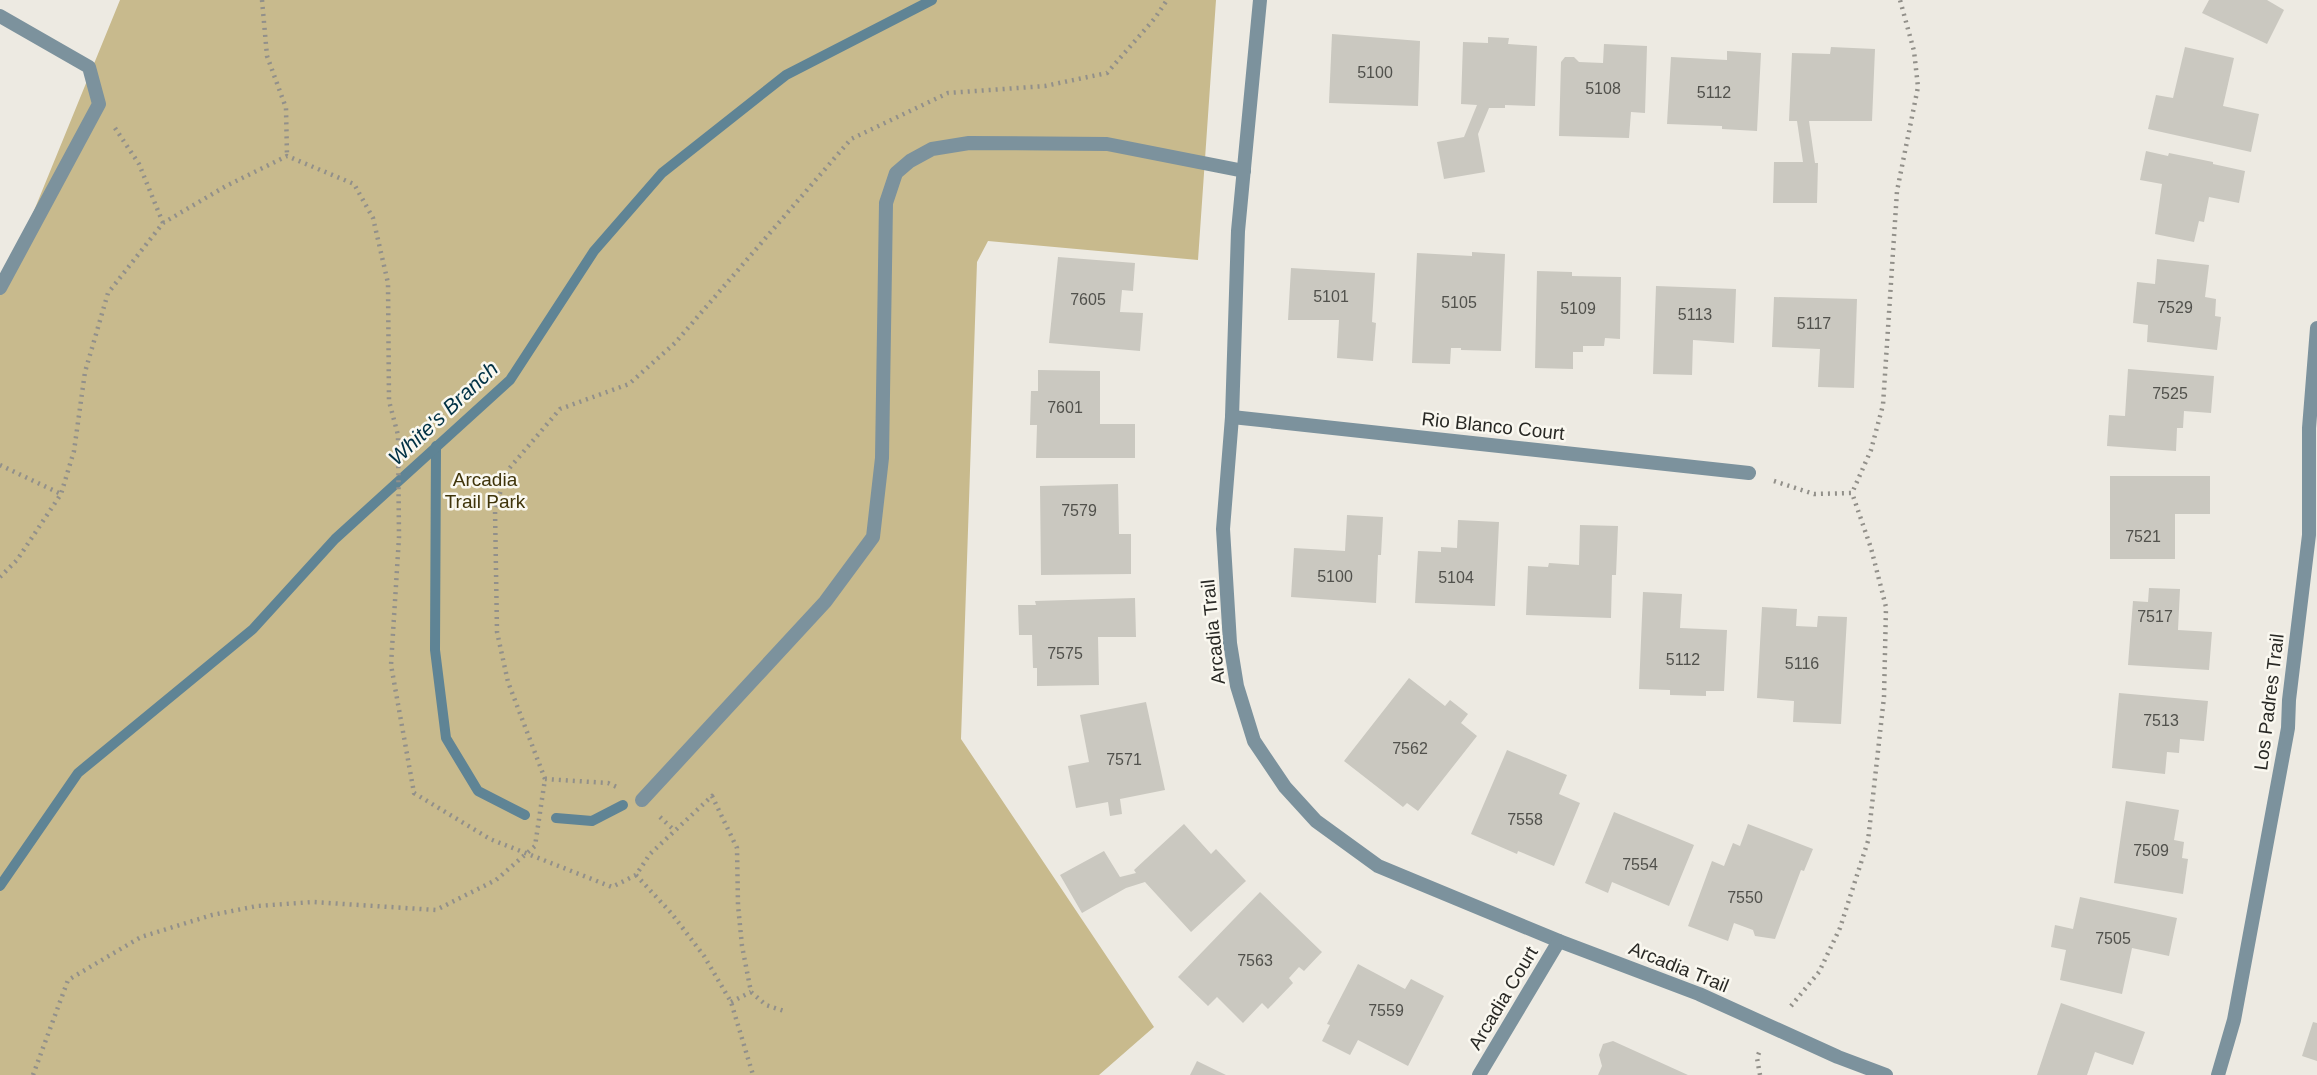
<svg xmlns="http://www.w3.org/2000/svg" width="2317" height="1075" viewBox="0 0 2317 1075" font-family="Arial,sans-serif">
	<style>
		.green { fill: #c8ba8d }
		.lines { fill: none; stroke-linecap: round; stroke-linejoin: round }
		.stream { stroke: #5f8495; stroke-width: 10 }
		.building { fill: #cac8c0 }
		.path { stroke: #92908a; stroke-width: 4.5; stroke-dasharray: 2 5; stroke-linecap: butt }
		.service { stroke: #7c929d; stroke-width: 14 }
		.minor { stroke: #7c929d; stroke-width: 14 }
		.labels { text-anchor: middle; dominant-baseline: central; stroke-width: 5; stroke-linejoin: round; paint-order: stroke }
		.number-label { font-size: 16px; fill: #51514c }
		.street-label { font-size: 19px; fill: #292925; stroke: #faf8f0 }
		.park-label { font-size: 19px; fill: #3f340a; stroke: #faf8f0 }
		.water-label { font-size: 21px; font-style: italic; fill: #003144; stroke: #faf8f0 }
	</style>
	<rect width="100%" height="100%" fill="#edeae2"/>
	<path class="green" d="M120,0H1216L1198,260L988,241L977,262L961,739L1154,1027L1099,1075H0V294Z"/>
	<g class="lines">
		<g class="stream">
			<path d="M436,446L435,650L446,738L478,791L525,815"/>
			<path d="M556,818L592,821L623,805"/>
			<path d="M0,886L78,773L253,629L335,539L510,380L594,251L662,173L786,75L932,0"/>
		</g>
	</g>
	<g class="building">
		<path d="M2209,0H2267L2284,10L2267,44L2202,13Z"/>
		<path d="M1332,34L1420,41L1418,106L1329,103Z"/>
		<path d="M1488,37L1509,38L1508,44L1537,46L1535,106L1505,105V108H1489L1478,134L1485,172L1444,179L1437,142L1464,137L1477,105L1461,104L1463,42L1488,43Z"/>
		<path d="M1604,44L1647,46L1645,113L1631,112L1629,138L1559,136L1561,62L1565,57H1574L1579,62L1603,63Z"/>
		<path d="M1831,47L1875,49L1872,121H1809L1815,163H1818L1817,203H1773L1774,162H1803L1797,121H1789L1792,53L1830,54Z"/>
		<path d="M2185,47L2234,58L2223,106L2259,114L2251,152L2148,129L2156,95L2173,98Z"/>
		<path d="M1727,51L1761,53L1757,131L1722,129V126L1667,124L1671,57L1727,60Z"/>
		<path d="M2146,151L2168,156L2169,153L2213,162V164L2245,171L2239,203L2209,197L2204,222L2199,221L2194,242L2155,234L2162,184L2140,180Z"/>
		<path d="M1472,252L1505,254L1501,351L1461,350V348H1451L1450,364L1412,363L1417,253L1472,256Z"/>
		<path d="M1058,257L1135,263L1133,291L1122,290L1120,312L1143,313L1140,351L1049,343Z"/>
		<path d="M2157,259L2209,265L2205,297L2216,299L2215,316L2221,317L2217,350L2147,342L2148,325L2133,323L2137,282L2155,284Z"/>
		<path d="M1291,268L1375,273L1372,322L1376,323L1373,361L1337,358L1339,320H1288Z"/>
		<path d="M1537,271L1572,272V276L1621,277L1620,339L1605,338L1604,346H1583V352H1573V369L1535,368Z"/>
		<path d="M1656,286L1736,289L1734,343L1693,340L1692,375L1653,374Z"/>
		<path d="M1774,297L1857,299L1854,388L1818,387L1820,349L1772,347Z"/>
		<path d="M2128,369L2214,376L2211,413L2184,411L2183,428H2177L2176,451L2107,446L2109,415L2125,416Z"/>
		<path d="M1038,370L1100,371V424H1135V458H1036L1037,425H1030L1031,391H1038Z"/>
		<path d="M2110,476H2210V514H2175V559H2110Z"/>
		<path d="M1118,484L1119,534H1131V574L1041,575L1040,486Z"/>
		<path d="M1347,515L1383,517L1381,555H1378L1376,603L1291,597L1294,548L1345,551Z"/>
		<path d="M1458,520L1499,522L1495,606L1415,603L1418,551L1441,552V547L1457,548Z"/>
		<path d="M1580,525L1618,526L1616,575H1612L1611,618L1526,615L1528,566L1548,567L1549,563L1579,565Z"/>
		<path d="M2149,588L2180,589L2178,630L2212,632L2209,670L2128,665L2133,601L2148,602Z"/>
		<path d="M1643,592L1682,594L1680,628L1727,630L1724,691H1706V696L1670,695V690L1639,689Z"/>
		<path d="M1135,598L1136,637H1098L1099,685L1037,686V668H1033L1032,635H1019L1018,605H1036L1035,601Z"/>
		<path d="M1762,607L1797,609L1796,626L1817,627L1818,616L1847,617L1841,724L1793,722L1794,701L1757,698Z"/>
		<path d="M1409,678L1445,706L1450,700L1468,714L1461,723L1477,736L1418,811L1407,803L1403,807L1344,761Z"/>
		<path d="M2119,693L2208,701L2204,741L2180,739L2179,753L2167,752L2165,774L2112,768Z"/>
		<path d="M1146,702L1165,790L1120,799L1122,814L1110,816L1108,802L1076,808L1068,766L1089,762L1080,715Z"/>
		<path d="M1507,750L1567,775L1559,794L1580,803L1554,866L1518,851L1517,854L1471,834Z"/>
		<path d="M2126,801L2179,810L2174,840L2184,842L2182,858L2188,859L2183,894L2114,883Z"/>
		<path d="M1614,812L1694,845L1669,906L1612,882L1608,893L1585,883Z"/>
		<path d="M1184,824L1211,854L1216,849L1246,881L1191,932L1145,882L1126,888L1082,913L1060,875L1104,851L1120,877L1136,873L1134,870Z"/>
		<path d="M1748,824L1813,849L1804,871L1801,870L1775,939L1755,936L1753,930L1734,923L1728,941L1688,926L1712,861L1724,866L1733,843L1740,846Z"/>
		<path d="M1260,892L1322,952L1304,971L1299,967L1289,978L1293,983L1268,1009L1262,1003L1243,1023L1217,997L1208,1006L1178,977Z"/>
		<path d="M2080,897L2177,918L2169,956L2132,948L2122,994L2060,980L2066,950L2051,947L2055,925L2073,929Z"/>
		<path d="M1358,964L1405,989L1411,979L1444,996L1408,1066L1358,1040L1350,1055L1322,1041L1330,1025L1327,1024Z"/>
		<path d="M2061,1003L2145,1032L2133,1065L2095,1052L2087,1075H2037Z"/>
		<path d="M2313,1022L2317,1023V1061L2302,1056Z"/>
		<path d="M1613,1041L1688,1075H1598L1602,1066L1599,1055L1603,1044Z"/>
		<path d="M1197,1061L1226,1075H1190Z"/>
	</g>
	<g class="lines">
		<g class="path">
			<path d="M262,0L267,56L286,108L287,156"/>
			<path d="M115,128L139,164L163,223"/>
			<path d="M0,465L61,494"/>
			<path d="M1774,481L1814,494L1852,493L1871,450L1883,405L1897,191L1918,87L1914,51L1900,0"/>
			<path d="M0,577L17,560L61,494L74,451L85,372L108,293L163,223L226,186L287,156L354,184L373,218L388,283L389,401L398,435L399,537L391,665L414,793L490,839L612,887L636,875L650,854L712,796L737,848L738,905L742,946L751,992L766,1005L784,1011"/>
			<path d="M545,779L508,682L497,632L495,509L507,471L560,409L629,384L675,343L851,139L948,93L1045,86L1107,73L1155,18L1167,0"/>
			<path d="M660,817L675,831"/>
			<path d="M636,875L672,914L704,956L731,1002L753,1075"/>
			<path d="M731,1002L751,992"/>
			<path d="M1791,1006L1819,972L1840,928L1868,841L1884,697L1886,607L1871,548L1852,493"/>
			<path d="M33,1075L68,980L141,937L212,915L257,906L313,902L436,910L496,880L535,846L545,779L608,783L619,788"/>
			<path d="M1760,1075L1757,1058L1760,1050"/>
		</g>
		<path class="service" d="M642,800L825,602L873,537L882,458L886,203L896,173L910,161L932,149L969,143L1107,144L1244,171"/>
		<g class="minor">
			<path d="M1260,0L1238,231L1232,417L1223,529L1230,643L1237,686L1254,741L1285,787L1316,821L1378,866L1559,941L1699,994L1838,1057L1886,1075"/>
			<path d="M0,16L89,67L99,104L0,288"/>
			<path d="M1232,417L1749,473"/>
			<path d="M1479,1075L1559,941"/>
			<path d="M2218,1075L2234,1020L2288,728L2289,700L2309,535V428L2317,328"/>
		</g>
	</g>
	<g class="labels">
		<g class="number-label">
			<text x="1375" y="72">5100</text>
			<text x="1603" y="88">5108</text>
			<text x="1714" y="92">5112</text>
			<text x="1331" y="296">5101</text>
			<text x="1088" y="299">7605</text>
			<text x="1459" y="302">5105</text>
			<text x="2175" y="307">7529</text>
			<text x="1578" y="308">5109</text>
			<text x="1695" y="314">5113</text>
			<text x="1814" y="323">5117</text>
			<text x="2170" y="393">7525</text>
			<text x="1065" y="407">7601</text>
			<text x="1079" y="510">7579</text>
			<text x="2143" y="536">7521</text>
			<text x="1335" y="576">5100</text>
			<text x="1456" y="577">5104</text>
			<text x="2155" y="616">7517</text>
			<text x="1065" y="653">7575</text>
			<text x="1683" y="659">5112</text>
			<text x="1802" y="663">5116</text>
			<text x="2161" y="720">7513</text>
			<text x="1410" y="748">7562</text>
			<text x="1124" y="759">7571</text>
			<text x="1525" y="819">7558</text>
			<text x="2151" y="850">7509</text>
			<text x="1640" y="864">7554</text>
			<text x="1745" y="897">7550</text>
			<text x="2113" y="938">7505</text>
			<text x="1255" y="960">7563</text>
			<text x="1386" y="1010">7559</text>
		</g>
		<g class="street-label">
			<text transform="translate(1493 426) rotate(6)">Rio Blanco Court</text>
			<text transform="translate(1213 632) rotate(-96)">Arcadia Trail</text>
			<text transform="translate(2269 702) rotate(-83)">Los Padres Trail</text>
			<text transform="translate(1679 967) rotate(22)">Arcadia Trail</text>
			<text transform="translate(1503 998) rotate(-59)">Arcadia Court</text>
		</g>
		<g class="park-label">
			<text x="485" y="479">Arcadia<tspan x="485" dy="22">Trail Park</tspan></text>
		</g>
		<g class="water-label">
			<text transform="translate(443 413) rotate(-43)">White's Branch</text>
		</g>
	</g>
</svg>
